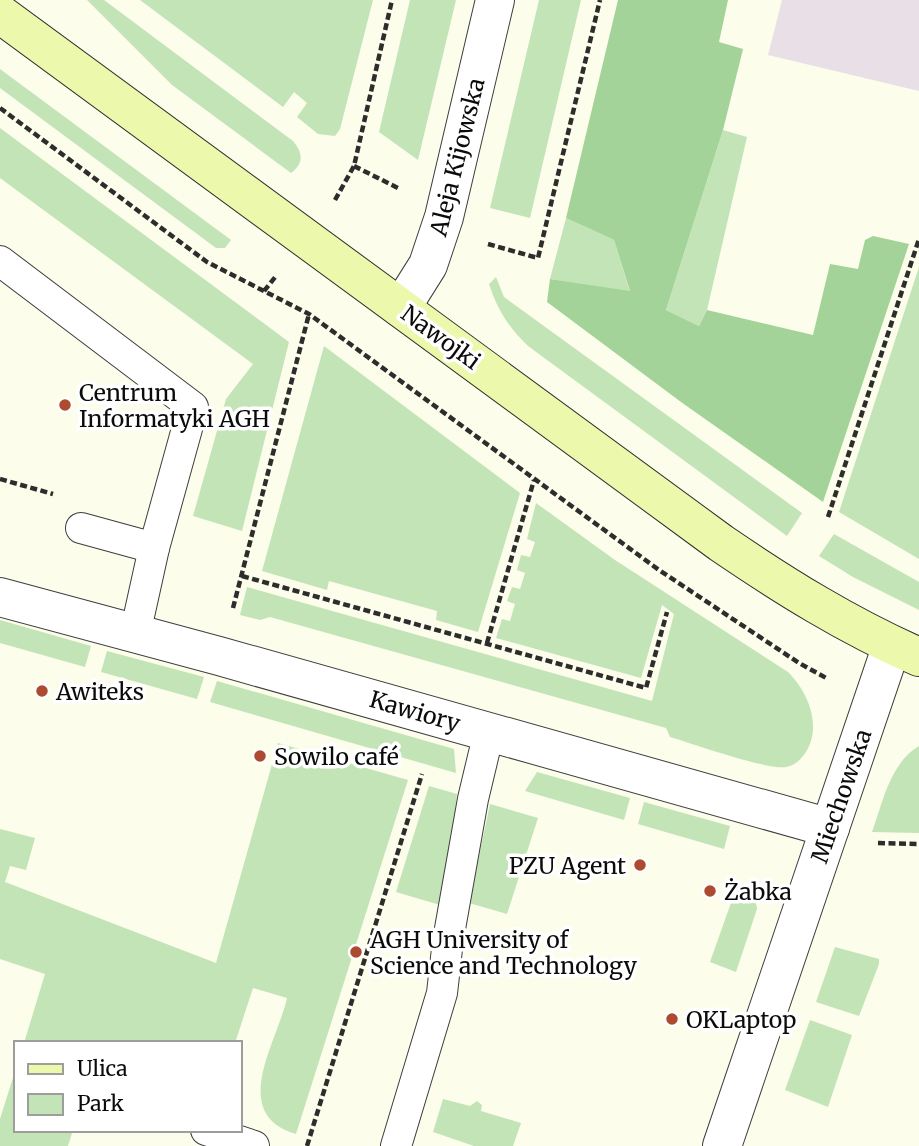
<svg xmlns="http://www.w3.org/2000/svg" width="919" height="1146" viewBox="0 0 919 1146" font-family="Merriweather,serif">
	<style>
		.industrial { fill: #e9dfe7 }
		.green { fill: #c3e4b7 }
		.forest { fill: #a3d398 }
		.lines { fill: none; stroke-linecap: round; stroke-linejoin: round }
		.service-casing { stroke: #3e3e3e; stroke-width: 32 }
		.minor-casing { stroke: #3e3e3e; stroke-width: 40 }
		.tertiary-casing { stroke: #3e3e3e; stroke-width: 40 }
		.secondary-casing { stroke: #2d2d2d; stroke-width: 40 }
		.path { stroke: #2d2d2d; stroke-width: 4.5; stroke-dasharray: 7 3.5; stroke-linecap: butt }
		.service { stroke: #fff; stroke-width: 30 }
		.minor { stroke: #fff; stroke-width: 38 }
		.tertiary { stroke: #fff; stroke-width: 38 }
		.secondary { stroke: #ecf8ab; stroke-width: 38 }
		.poi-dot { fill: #ad4b30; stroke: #fff; stroke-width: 2.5 }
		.labels { text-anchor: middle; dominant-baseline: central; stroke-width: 7; stroke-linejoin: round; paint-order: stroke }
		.street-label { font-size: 23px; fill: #0b0b0b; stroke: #fff }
		.poi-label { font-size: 23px; fill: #0b0b0b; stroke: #fff; text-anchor: start }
	</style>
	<rect width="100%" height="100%" fill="#fcfdea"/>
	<path class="industrial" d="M782,0H919V91L768,55Z"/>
	<g class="green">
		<path d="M87,0H104L293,141C303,153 304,163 291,173L172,85Z"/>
		<path d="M140,0H373L340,129L335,136L318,134L297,117L307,103L294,92L283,107Z"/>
		<path d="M410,0H456L418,160L379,132Z"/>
		<path d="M539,0H581L530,218L490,208Z"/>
		<path d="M0,69L231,240L225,248H216L0,88Z"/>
		<path d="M0,128L289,342L242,531L193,516L226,399L253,364L0,178Z"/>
		<path d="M723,130L747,137L707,310L699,326L666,310Z"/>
		<path d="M566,218L614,240L630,292L550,279Z"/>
		<path d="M919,267V559L839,512Z"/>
		<path d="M496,277L504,297L802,513L787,536L528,346C509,328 497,309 489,284Z"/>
		<path d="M324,346L520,493L478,632L436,620L437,611L329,581L327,590L262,571Z"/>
		<path d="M536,503L615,560L788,672C803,687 814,708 813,730C812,746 802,764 786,767C766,770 694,744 670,737L666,728L270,617L260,620L240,615L247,587L652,701L674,614L662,605L641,678L496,638L502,619L510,621L515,604L507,601L512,587L520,589L525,573L517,570L521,555L530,557L535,542L527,539Z"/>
		<path d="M834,534L919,582V610L853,577L819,556Z"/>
		<path d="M0,620L91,646L85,667L0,643Z"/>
		<path d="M107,651L204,677L197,699L101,672Z"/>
		<path d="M217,681L454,749L456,773L210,702Z"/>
		<path d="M278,743L408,780L296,1134C228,1114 277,1043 287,998L253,988L235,1043H24L45,974L0,959V829L35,838L26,870L10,866L5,882L216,963Z"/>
		<path d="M919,746V833L872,832C883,802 890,763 919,746Z"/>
		<path d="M537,772L630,798L624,820L525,791Z"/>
		<path d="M429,786L457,794L448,872L440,905L396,892Z"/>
		<path d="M644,802L730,826L724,849L638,824Z"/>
		<path d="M490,804L538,818L507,914L469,903Z"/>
		<path d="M744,884L754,892L757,909L736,972L710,962L737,886Z"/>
		<path d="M835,947L879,959V964L859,1016L816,1002Z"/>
		<path d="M810,1020L852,1035L828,1107L785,1090Z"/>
		<path d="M16,1068V1130H73L68,1146H0V1119Z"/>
		<path d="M443,1099L470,1106L477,1101L482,1105L481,1111L521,1123L513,1146H474L433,1132Z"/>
	</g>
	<path class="forest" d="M618,0H728L719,42L743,49L723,130L666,310L699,326L707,310L813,335L830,264L858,269L865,240L873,236L909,244L823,502L681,402L547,302L550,279L630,291L614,240L566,218Z"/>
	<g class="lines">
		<defs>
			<g id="service">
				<path d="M0,261L193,407L154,548L135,634"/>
				<path d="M81,528L154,548"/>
				<path d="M206,1130L254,1146"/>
				<path d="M396,1146L442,993L448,940L473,799L489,732"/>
			</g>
			<g id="minor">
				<path d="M0,597L219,656L830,828"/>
				<path d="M722,1146L892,645"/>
			</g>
			<path id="tertiary" d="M401,308L428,265L444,217L495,0"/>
			<path id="secondary" d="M0,14L721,543C784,586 848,626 919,657"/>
		</defs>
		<use href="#service" class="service-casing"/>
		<use href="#minor" class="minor-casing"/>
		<use href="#tertiary" class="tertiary-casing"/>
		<use href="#secondary" class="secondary-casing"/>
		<g class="path">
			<path d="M0,108L207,262L309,314L659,570L799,663L828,679"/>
			<path d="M354,166L400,189"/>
			<path d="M335,200L354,166L392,0"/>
			<path d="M488,244L538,258L600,0"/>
			<path d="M264,291L276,276"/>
			<path d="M0,479L53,494"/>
			<path d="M828,517L919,239"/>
			<path d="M242,576L646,688L667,612"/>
			<path d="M233,608L309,314"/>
			<path d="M487,643L534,480"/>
			<path d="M878,843L919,844"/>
			<path d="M307,1146L422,774"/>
		</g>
		<use href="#service" class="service"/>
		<use href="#minor" class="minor"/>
		<use href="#tertiary" class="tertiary"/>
		<use href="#secondary" class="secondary"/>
	</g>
	<g class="poi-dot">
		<circle cx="65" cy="405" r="7"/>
		<circle cx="42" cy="691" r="7"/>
		<circle cx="260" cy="756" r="7"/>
		<circle cx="640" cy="865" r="7"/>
		<circle cx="710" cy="891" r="7"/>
		<circle cx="356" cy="952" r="7"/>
		<circle cx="672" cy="1019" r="7"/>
	</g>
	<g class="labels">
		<g class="street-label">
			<text transform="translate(457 157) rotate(-76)">Aleja Kijowska</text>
			<text transform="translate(441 337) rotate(36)">Nawojki</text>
			<text transform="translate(415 711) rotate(16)">Kawiory</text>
			<text transform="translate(841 796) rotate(-71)">Miechowska</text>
		</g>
		<g class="poi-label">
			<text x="79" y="392">Centrum<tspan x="79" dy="26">Informatyki AGH</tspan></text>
			<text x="56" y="691">Awiteks</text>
			<text x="274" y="756">Sowilo café</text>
			<text x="626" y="865" text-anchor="end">PZU Agent</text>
			<text x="724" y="891">Żabka</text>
			<text x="370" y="939">AGH University of<tspan x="370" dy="26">Science and Technology</tspan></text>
			<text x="686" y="1019">OKLaptop</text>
		</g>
	</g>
	<rect x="14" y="1041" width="228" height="91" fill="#ffffff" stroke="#9d9d9d" stroke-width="2"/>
	<rect x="28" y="1064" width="35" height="10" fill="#ecf8ab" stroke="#9d9d9d" stroke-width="2"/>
	<text x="77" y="1076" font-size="21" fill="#0b0b0b">Ulica</text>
	<rect x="28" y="1094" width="35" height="21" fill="#c3e4b7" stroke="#9d9d9d" stroke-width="2"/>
	<text x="77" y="1111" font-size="21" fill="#0b0b0b">Park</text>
</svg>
